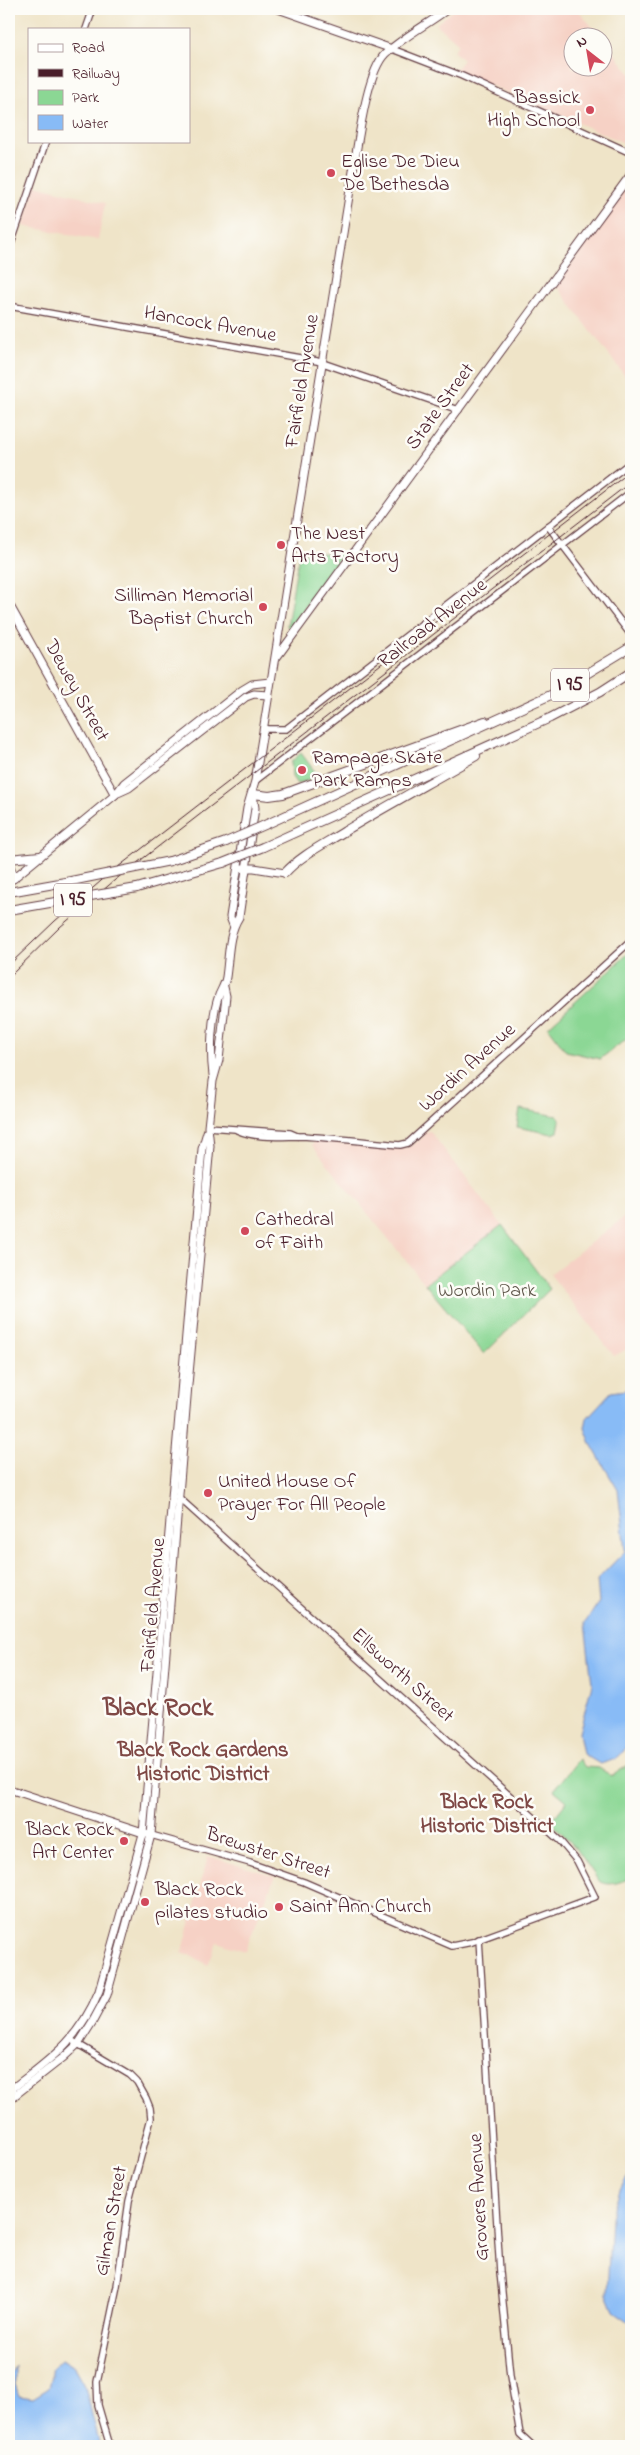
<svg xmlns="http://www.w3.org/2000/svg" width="640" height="2455" viewBox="0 0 640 2455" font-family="'Indie Flower',sans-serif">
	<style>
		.built { fill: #f6d1c5 }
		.green { fill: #8bd794; stroke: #6a7b60 }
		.water { fill: #88bbf6; stroke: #696d90 }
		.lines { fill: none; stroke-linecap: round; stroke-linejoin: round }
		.minor-casing { stroke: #633d43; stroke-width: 8 }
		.major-casing { stroke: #633d43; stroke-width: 9 }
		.highway-casing { stroke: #633d43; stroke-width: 10 }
		.minor { stroke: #fff; stroke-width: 5.5 }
		.major { stroke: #fff; stroke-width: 7 }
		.highway { stroke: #fff; stroke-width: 8 }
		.rail { stroke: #4a1f2b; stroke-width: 1 }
		.highway-bridge-casing { stroke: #633d43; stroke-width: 10; stroke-linecap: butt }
		.highway-bridge { stroke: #fff; stroke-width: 8 }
		.poi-dot { fill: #d1495b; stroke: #fdfcf7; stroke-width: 2 }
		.labels { text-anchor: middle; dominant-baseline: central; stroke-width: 5; stroke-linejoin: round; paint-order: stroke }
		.shield { fill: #fdfcf7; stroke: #806168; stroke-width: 1 }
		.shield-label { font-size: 19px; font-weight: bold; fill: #4a1f2b }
		.poi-label { font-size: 20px; fill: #4a1f2b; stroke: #fdfcf7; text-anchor: start }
		.street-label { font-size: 20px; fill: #4a1f2b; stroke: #fdfcf7 }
		.park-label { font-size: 20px; fill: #5e564a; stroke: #fdfcf7 }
		.neighbourhood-label { font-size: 21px; font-weight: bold; fill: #7f4845; stroke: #fdfcf7 }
		.district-label { font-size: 25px; font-weight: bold; fill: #7f4845; stroke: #fdfcf7 }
	</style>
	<rect width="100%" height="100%" fill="#fdfcf7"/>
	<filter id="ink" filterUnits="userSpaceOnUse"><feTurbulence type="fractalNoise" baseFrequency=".02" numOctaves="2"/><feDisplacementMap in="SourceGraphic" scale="10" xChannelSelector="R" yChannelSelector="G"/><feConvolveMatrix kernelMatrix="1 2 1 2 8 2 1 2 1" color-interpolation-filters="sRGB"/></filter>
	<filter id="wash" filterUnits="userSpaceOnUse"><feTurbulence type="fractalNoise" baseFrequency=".0096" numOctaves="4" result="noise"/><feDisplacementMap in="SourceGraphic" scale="20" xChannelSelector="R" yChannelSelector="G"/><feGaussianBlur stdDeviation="1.12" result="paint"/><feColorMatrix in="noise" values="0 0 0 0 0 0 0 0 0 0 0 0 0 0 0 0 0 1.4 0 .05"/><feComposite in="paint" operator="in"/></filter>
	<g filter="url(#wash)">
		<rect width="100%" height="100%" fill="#efe4c8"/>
		<g class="built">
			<path d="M455,9H577L601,37L572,38V68H602L603,39L631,74V146L455,70L463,60L453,51L459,44L436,24Z"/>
			<path d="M631,181V384L556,285Z"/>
			<path d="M36,185L105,203L98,240L23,226Z"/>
			<path d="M430,1131L502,1225L425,1284L312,1145L314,1141H319L389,1149L405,1148L413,1145L424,1136L425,1132Z"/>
			<path d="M631,1212V1347L614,1356L550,1274Z"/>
			<path d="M208,1856L275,1876L245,1951L217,1942L208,1965L189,1954H182Z"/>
		</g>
		<g class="green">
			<path d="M299,553H343L290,628L287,626Z"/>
			<path d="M301,753L319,777L297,784L292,777L291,762Z"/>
			<path d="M631,951V1038L625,1040L600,1059L566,1051L548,1027Z"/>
			<path d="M520,1109L557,1116L560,1121L558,1132L552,1134L517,1127Z"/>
			<path d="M502,1225L550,1289L484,1354L425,1284Z"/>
			<path d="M579,1759L585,1767L599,1768L612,1776L631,1763V1878C619,1882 609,1888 598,1880L576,1848L551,1822L567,1801L554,1790Z"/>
		</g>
		<g class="water">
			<path d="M631,1384V1736C623,1755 620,1759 600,1764L583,1754L579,1733L592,1684L585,1623L599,1602L597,1580L625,1551L618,1490L592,1446L585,1428L587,1418L611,1392L625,1390Z"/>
			<path d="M631,2172V2323L614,2311L607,2294L611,2217L620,2189Z"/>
			<path d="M61,2360L75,2367L84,2383L100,2446H9V2377L15,2366V2384L19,2396L33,2398L49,2388L52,2375L51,2369Z"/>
		</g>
	</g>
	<g filter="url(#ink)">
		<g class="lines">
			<defs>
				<g id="minor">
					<path d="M86,29L93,9"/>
					<path d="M392,49L462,76L631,153"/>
					<path d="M9,250L46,141"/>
					<path d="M9,306L317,361L459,410"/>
					<path d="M548,526L631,635"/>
					<path d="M264,729H286L631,462"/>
					<path d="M255,781L631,492"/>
					<path d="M208,1127L290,1133L297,1136"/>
					<path d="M237,1130C257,1139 281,1136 303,1136C335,1138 368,1142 400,1145L408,1143L631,941"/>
					<path d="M151,1835L250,1863L304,1882L452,1946L472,1942L595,1897L577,1861L560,1841L177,1496"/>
					<path d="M479,1939L500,2272L510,2376L520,2434L533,2446"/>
					<path d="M71,2040L130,2075L137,2082L146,2098L150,2108L151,2118L129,2201L117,2286L97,2382L98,2405L110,2446"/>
				</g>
				<g id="major">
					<path d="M278,9L392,49"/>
					<path d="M9,604L115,795"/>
					<path d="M277,657L631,174"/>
					<path d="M118,793L129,788L246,697L254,694L268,695"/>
					<path d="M241,868H254L285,873"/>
					<path d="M9,882L115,795L124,783L242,690L252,684L270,682"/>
					<path d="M233,925L230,917L247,808L255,781L354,165C359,138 367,72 385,54C403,37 428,24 448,9"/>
					<path d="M213,1075C210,1052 211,1017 219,995C222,988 225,984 226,977C229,957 228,934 239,917L255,808L253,794"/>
					<path d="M9,1789L146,1834"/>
					<path d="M9,2091C50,2059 78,2042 99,1991L143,1834L202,1149L207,1132"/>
					<path d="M9,2100L64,2057L79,2043L93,2021L107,1995L151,1835L188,1385L210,1146L208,1127L213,1081L219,1060L226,996L224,987"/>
				</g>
				<g id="highway">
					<path d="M253,794L269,796L283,794L485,721"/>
					<path d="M267,824L555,693L631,647"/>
					<path d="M263,847L550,718L600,692L631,672"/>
					<path d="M9,859L40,856"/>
					<path d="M170,861L226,842"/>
					<path d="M9,865L14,878"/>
					<path d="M285,873C301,855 325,844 345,831C388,805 433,781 476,756"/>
					<path d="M137,888L223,863"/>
					<path d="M9,892L71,881"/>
				</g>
			</defs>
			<use href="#minor" class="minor-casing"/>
			<use href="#major" class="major-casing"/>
			<use href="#highway" class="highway-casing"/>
			<use href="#minor" class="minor"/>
			<use href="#major" class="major"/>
			<use href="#highway" class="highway"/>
			<g class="rail">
				<path d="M9,965L55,921L109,874L631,471"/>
				<path d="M9,977L60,927L115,880L631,482"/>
			</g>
			<defs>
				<g id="highway-bridge">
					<path d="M226,842L267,824"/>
					<path d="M223,863L263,847"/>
					<path d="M71,881L170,861"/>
					<path d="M9,910L137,888"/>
				</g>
			</defs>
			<use href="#highway-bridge" class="highway-bridge-casing"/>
			<use href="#highway-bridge" class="highway-bridge"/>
		</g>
	</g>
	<g class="poi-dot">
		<circle cx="590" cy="110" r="5"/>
		<circle cx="331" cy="173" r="5"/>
		<circle cx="281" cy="545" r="5"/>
		<circle cx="263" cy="607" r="5"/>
		<circle cx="302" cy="770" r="5"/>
		<circle cx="245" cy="1231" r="5"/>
		<circle cx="208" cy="1493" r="5"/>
		<circle cx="124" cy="1841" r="5"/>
		<circle cx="145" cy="1902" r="5"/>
		<circle cx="279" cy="1907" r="5"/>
	</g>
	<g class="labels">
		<g class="shield">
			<rect x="551" y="668.5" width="38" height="33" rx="4"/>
			<rect x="54" y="883.5" width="38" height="33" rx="4"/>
		</g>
		<g class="shield-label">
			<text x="570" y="685">I 95</text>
			<text x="73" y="900">I 95</text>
		</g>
		<g class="poi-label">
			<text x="580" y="98" text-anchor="end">Bassick<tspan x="580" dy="23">High School</tspan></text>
			<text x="341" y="162">Eglise De Dieu<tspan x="341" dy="23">De Bethesda</tspan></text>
			<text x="291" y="534">The Nest<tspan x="291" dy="23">Arts Factory</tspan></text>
			<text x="253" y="596" text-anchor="end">Silliman Memorial<tspan x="253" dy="23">Baptist Church</tspan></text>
			<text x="312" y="758">Rampage Skate<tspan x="312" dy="23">Park Ramps</tspan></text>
			<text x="255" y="1220">Cathedral<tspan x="255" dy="23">of Faith</tspan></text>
			<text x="218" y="1482">United House Of<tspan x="218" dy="23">Prayer For All People</tspan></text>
			<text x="114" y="1830" text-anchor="end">Black Rock<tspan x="114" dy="23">Art Center</tspan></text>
			<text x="155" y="1890">Black Rock<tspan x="155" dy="23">pilates studio</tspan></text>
			<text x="289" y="1907">Saint Ann Church</text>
		</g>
		<g class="street-label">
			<text transform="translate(210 325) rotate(10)">Hancock Avenue</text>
			<text transform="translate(303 381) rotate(-81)">Fairfield Avenue</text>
			<text transform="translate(441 407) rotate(-54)">State Street</text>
			<text transform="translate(433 624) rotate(-38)">Railroad Avenue</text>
			<text transform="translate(76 691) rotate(61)">Dewey Street</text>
			<text transform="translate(468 1068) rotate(-42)">Wordin Avenue</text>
			<text transform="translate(154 1605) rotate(-85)">Fairfield Avenue</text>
			<text transform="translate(402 1676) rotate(42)">Ellsworth Street</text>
			<text transform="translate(268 1854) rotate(18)">Brewster Street</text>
			<text transform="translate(480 2197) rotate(-93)">Grovers Avenue</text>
			<text transform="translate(112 2221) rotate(-80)">Gilman Street</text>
		</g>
		<g class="park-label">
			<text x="487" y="1291">Wordin Park</text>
		</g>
		<g class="neighbourhood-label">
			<text x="203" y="1751">Black Rock Gardens<tspan x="203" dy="24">Historic District</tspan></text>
			<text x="487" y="1803">Black Rock<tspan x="487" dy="24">Historic District</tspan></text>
		</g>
		<g class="district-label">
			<text x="158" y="1709">Black Rock</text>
		</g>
	</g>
	<rect width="640" height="2455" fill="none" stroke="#fdfcf7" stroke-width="30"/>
	<rect x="28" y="28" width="162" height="115" fill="#fdfcf7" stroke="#b5a4a5"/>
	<rect x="38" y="44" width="25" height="8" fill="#ffffff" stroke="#b5a4a5"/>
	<text x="72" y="52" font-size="15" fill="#4a1f2b">Road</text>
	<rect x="38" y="69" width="25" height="8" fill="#4a1f2b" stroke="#b5a4a5"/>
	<text x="72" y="78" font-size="15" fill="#4a1f2b">Railway</text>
	<rect x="38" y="90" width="25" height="15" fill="#8bd794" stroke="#b5a4a5"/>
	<text x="72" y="102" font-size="15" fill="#4a1f2b">Park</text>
	<rect x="38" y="115" width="25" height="15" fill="#88bbf6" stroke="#b5a4a5"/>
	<text x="72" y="128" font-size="15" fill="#4a1f2b">Water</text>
	<g transform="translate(588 52) rotate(329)"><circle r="24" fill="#fdfcf7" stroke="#b5a4a5"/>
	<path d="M0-4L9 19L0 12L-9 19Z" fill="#d1495b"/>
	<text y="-8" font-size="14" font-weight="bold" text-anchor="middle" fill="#4a1f2b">N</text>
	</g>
</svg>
